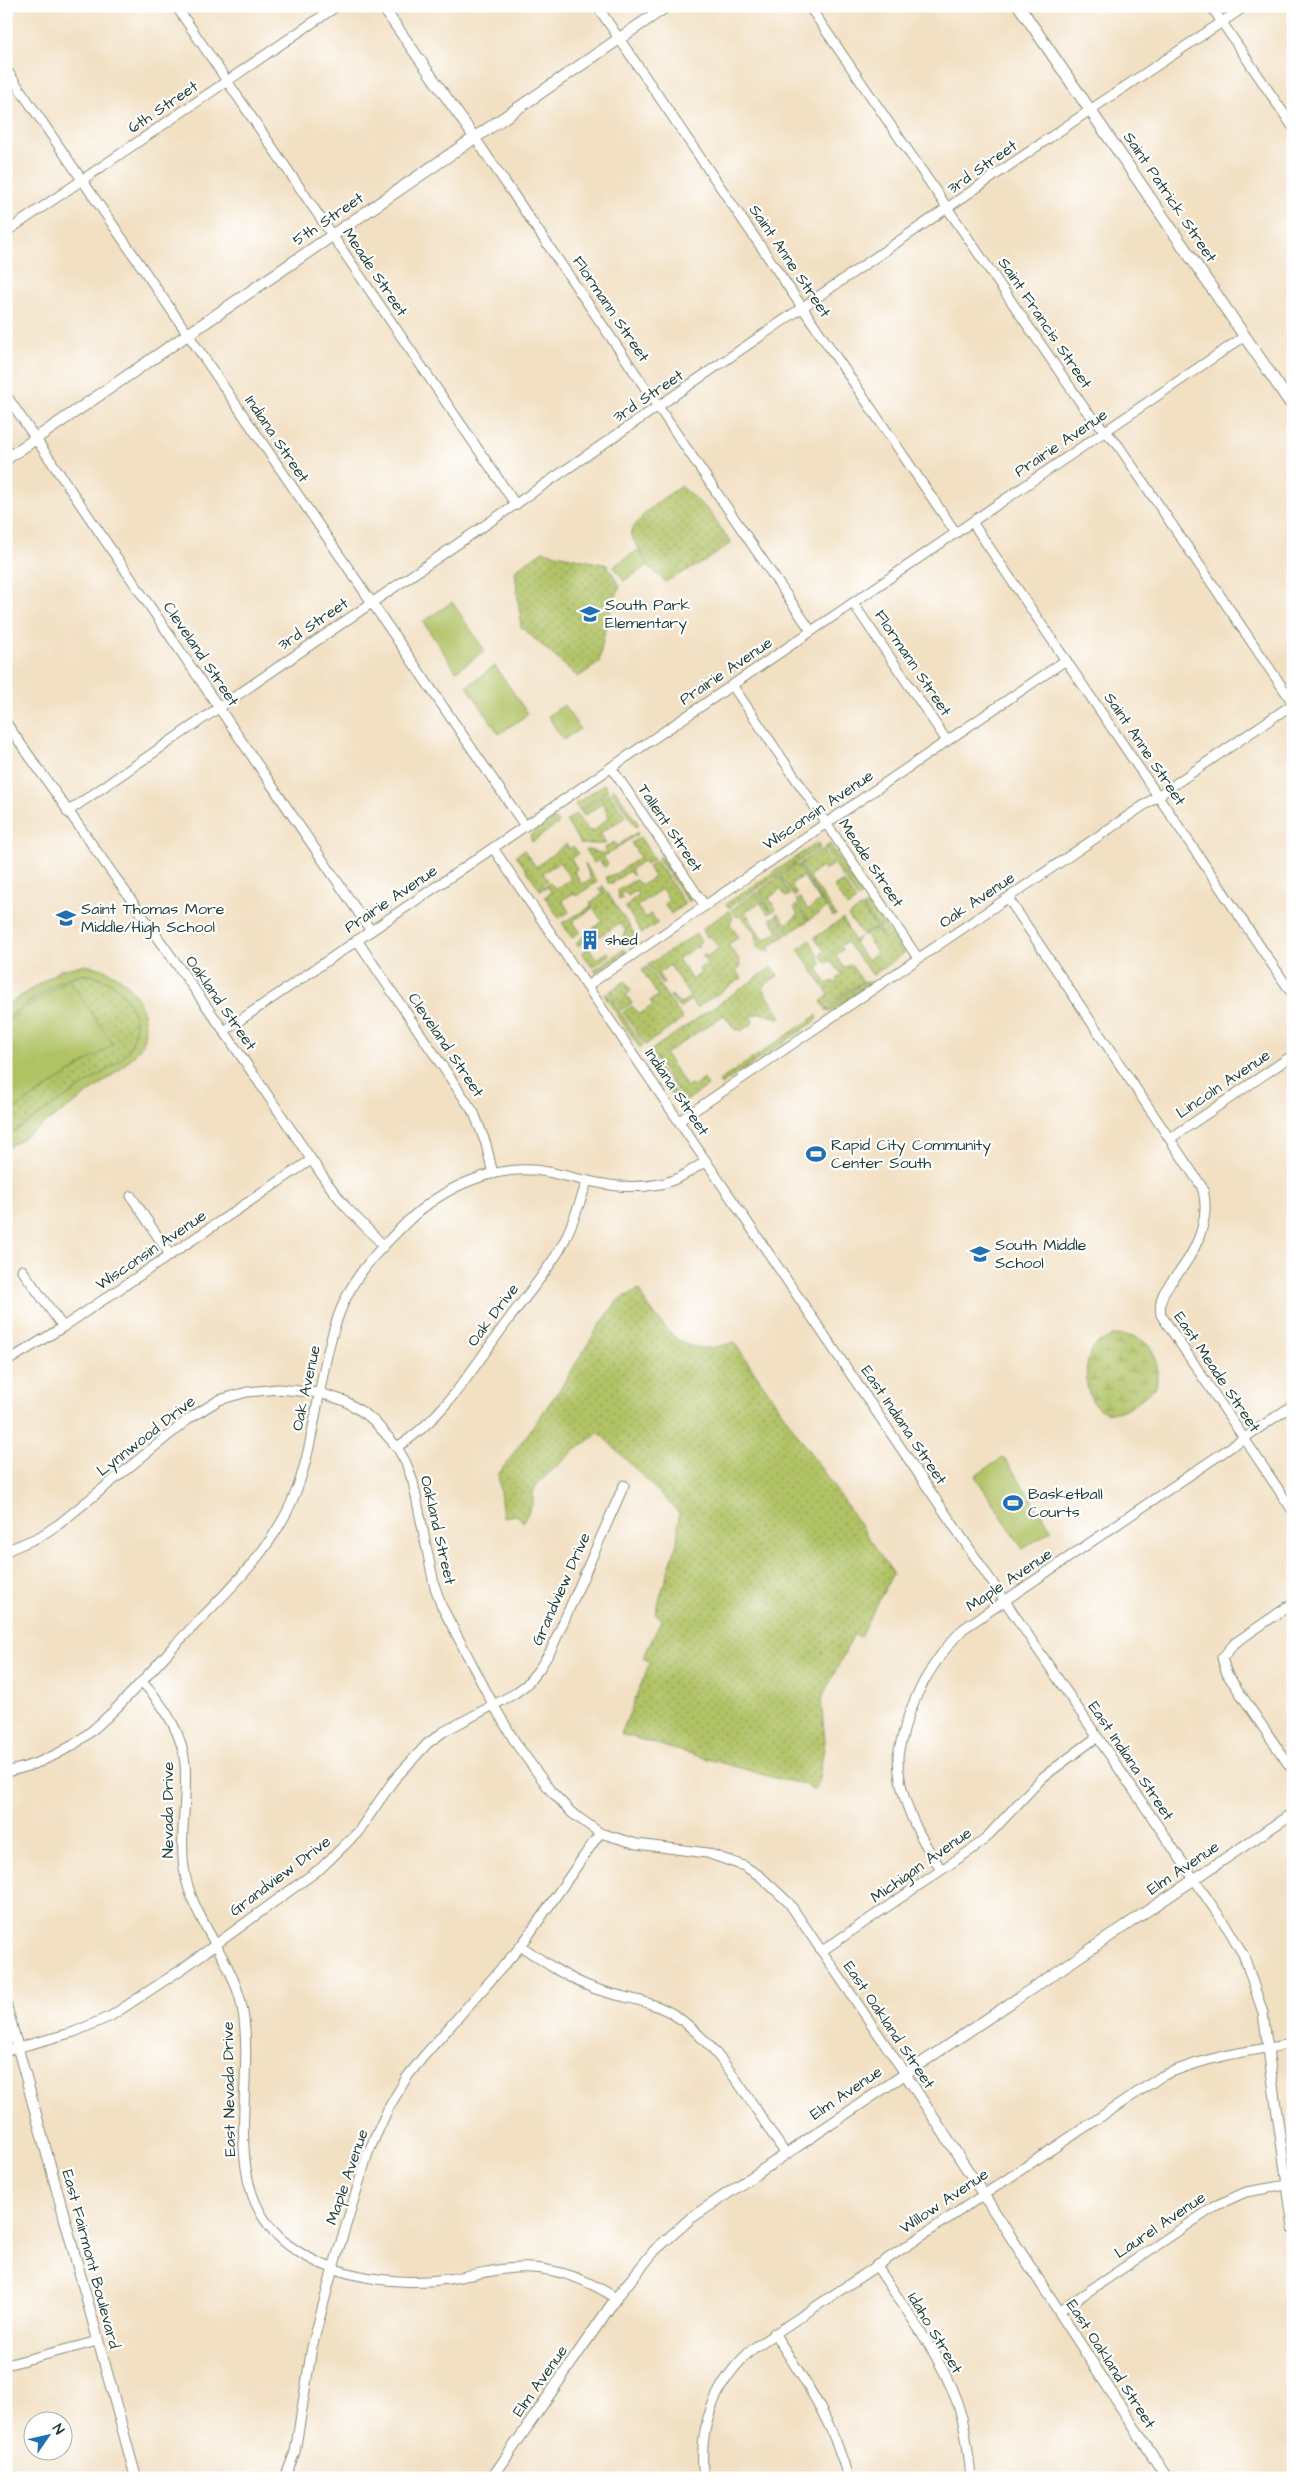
<svg xmlns="http://www.w3.org/2000/svg" width="1299" height="2484" viewBox="0 0 1299 2484" font-family="'Architects Daughter',sans-serif">
	<style>
		.green { fill: url(#green-dots); stroke: #68804c }
		.wetland { fill: url(#wetland-marsh); stroke: #68804c }
		.pitch { fill: #b1c265; stroke: #68804c }
		.lines { fill: none; stroke-linecap: round; stroke-linejoin: round }
		.minor-casing { stroke: #888e7c; stroke-width: 11 }
		.tertiary-casing { stroke: #888e7c; stroke-width: 12 }
		.secondary-casing { stroke: #888e7c; stroke-width: 13 }
		.minor { stroke: #fff; stroke-width: 9 }
		.tertiary { stroke: #fff; stroke-width: 10 }
		.secondary { stroke: #fff; stroke-width: 11 }
		.labels { text-anchor: middle; dominant-baseline: central; stroke-width: 4.5; stroke-linejoin: round; paint-order: stroke }
		.street-label { font-size: 16px; fill: #1f3d34; stroke: #fff }
		.poi-label { font-size: 16px; fill: #1f3d34; stroke: #fff; text-anchor: start }
	</style>
	<defs>
		<pattern id="green-dots" width="8" height="8" patternUnits="userSpaceOnUse" patternTransform="scale(1.25)"><rect width="8" height="8" fill="#b1c265"/><path d="M2 2h.1M6 6h.1" fill="none" stroke="#8f9f54" stroke-width="1.8" stroke-linecap="round"/></pattern>
		<pattern id="wetland-marsh" width="20" height="14" patternUnits="userSpaceOnUse" patternTransform="scale(1.25)"><rect width="20" height="14" fill="#b1c265"/><path d="M1 5h8M5 5V1M11 12h8M15 12V8" fill="none" stroke="#8f9f54"/></pattern>
	</defs>
	<rect width="100%" height="100%" fill="#fff"/>
	<filter id="ink" filterUnits="userSpaceOnUse"><feTurbulence type="fractalNoise" baseFrequency=".02" numOctaves="2"/><feDisplacementMap in="SourceGraphic" scale="10" xChannelSelector="R" yChannelSelector="G"/><feConvolveMatrix kernelMatrix="1 2 1 2 8 2 1 2 1" color-interpolation-filters="sRGB"/></filter>
	<filter id="wash" filterUnits="userSpaceOnUse"><feTurbulence type="fractalNoise" baseFrequency=".0096" numOctaves="4" result="noise"/><feDisplacementMap in="SourceGraphic" scale="20" xChannelSelector="R" yChannelSelector="G"/><feGaussianBlur stdDeviation="1.12" result="paint"/><feColorMatrix in="noise" values="0 0 0 0 0 0 0 0 0 0 0 0 0 0 0 0 0 1.4 0 .05"/><feComposite in="paint" operator="in"/></filter>
	<g filter="url(#wash)">
		<rect width="100%" height="100%" fill="#f2e0c3"/>
		<g class="green">
			<path d="M681,486L710,512L731,543L709,559L665,582L648,565L630,533C643,511 660,500 681,486Z"/>
			<path d="M543,551L607,565L620,586L606,623L599,663L578,677L521,627L515,570Z"/>
			<path d="M604,784L608,790L579,810L575,804Z"/>
			<path d="M614,788L639,825L636,827L611,790Z"/>
			<path d="M609,792L626,817L600,833L606,843L605,844H581L566,821L576,814L588,831L591,830L593,832L609,817L603,803L584,816L580,811Z"/>
			<path d="M554,819L559,823L532,842L530,835Z"/>
			<path d="M637,832L638,834L603,857L608,864L604,867L599,860L594,863L585,850H593V851L604,854L605,848L614,842L617,846Z"/>
			<path d="M640,837L654,859L646,864L643,861L631,869L633,876L629,871L613,883H608L606,877L615,874L640,857L631,843Z"/>
			<path d="M817,843L820,847L729,908L726,904Z"/>
			<path d="M566,844L570,849L573,846L578,854L571,858L577,869L574,870L581,884L591,880L585,864L597,882L576,896L574,893L562,900L569,912L559,918L545,897L551,892L548,887L544,889L543,887L549,882L556,889L571,879L559,862L543,873L548,880L542,884L541,891L516,855L524,850L536,867Z"/>
			<path d="M830,844L849,874L843,878L824,848Z"/>
			<path d="M821,849L832,865L824,870L822,867L809,876L836,915L833,917L799,864Z"/>
			<path d="M661,856L691,900L688,902L658,858Z"/>
			<path d="M656,860L685,904L671,914L664,904L669,900L662,889L637,906L645,918L651,914L658,923L642,933L625,907L638,894L636,891L628,896L623,891L621,895L623,898L619,900L618,890L635,880L642,885L654,877L648,867Z"/>
			<path d="M797,864L826,908L809,920L796,900L800,898L808,910L820,901L803,876L791,884L797,895L794,897L780,876Z"/>
			<path d="M851,875L863,894L858,899L845,879Z"/>
			<path d="M779,877L790,895L786,897L781,889L769,898L776,909L772,912L759,891Z"/>
			<path d="M843,881L856,901L847,907L834,887Z"/>
			<path d="M602,885L637,938L627,943L623,937L626,931L620,923L593,940L590,937L578,946L576,943L602,921L593,908L573,921L580,932L572,938L562,923L592,906L590,903L604,893L598,889L603,888Z"/>
			<path d="M757,892L771,912L768,914L760,902L745,912L764,940L778,931L770,918L774,917L786,935L768,947L771,952L763,951L756,946L758,943L755,939L757,936L741,915L737,917L731,910Z"/>
			<path d="M869,903L883,923L877,927L863,907Z"/>
			<path d="M797,905L808,921L788,934L775,915L778,913L786,924L798,915L794,907Z"/>
			<path d="M862,907L876,928L862,934L848,916Z"/>
			<path d="M729,911L733,917L730,924L739,937L728,945L739,959L740,968L736,971L742,978L696,1008L691,1000L679,1008L670,996L672,995L679,1004L690,997L670,965L658,973L664,983L662,984L648,965L696,934L701,941L697,945L699,948L696,947L678,959L692,980L701,973L699,969L707,964L702,955L704,954L706,957L719,948L710,936L707,937L702,929Z"/>
			<path d="M843,919L854,941L861,936L854,943L867,960L877,953L866,935H862L876,929L885,940L877,928L884,924L904,953L873,975L846,942L840,946L843,950L835,955L844,968L850,964L863,981L824,1007L821,1001L829,995L798,949L810,940L821,963L818,970L827,984L833,981L835,983L838,981L836,979L842,974L830,961L826,963L820,955L825,951L814,938Z"/>
			<path d="M589,948L597,959L608,952L610,955L592,967L582,952Z"/>
			<path d="M624,949L626,953L596,973L594,970Z"/>
			<path d="M647,967L683,1019L645,1045L623,1012L632,1006L640,1014L653,1005L650,1001L658,996L642,970Z"/>
			<path d="M772,967L778,976L762,987L781,1017L778,1018L759,1013L751,1017L753,1023L741,1031L739,1029L736,1031L724,1015L665,1054L687,1087L691,1084L693,1087L704,1079L708,1086L685,1102L650,1051Z"/>
			<path d="M78,975C85,975 92,975 98,977C124,985 143,1016 133,1042C129,1053 121,1059 113,1066L6,1137V1115L113,1044L6,1022V1018L63,980Z"/>
			<path d="M625,981L631,991L626,995L632,1003L621,1010L609,992Z"/>
			<path d="M865,981L871,983L830,1012L825,1009Z"/>
			<path d="M607,993L643,1046L639,1047L604,995Z"/>
			<path d="M817,1015V1020L721,1085L719,1081Z"/>
			<path d="M648,1053L682,1103L679,1106L647,1057Z"/>
			<path d="M639,1289C642,1294 642,1299 646,1303C673,1339 686,1359 734,1342L893,1573L860,1637L854,1634L821,1700L825,1741L818,1784L813,1791L805,1784L778,1779L621,1734L650,1662L643,1658L662,1619L655,1613L677,1543L679,1513L599,1433L573,1452L537,1484L533,1492V1503L523,1522L517,1515L503,1517L498,1475L562,1386L597,1329L618,1300Z"/>
		</g>
		<path class="wetland" d="M1115,1335C1151,1335 1161,1353 1156,1387C1145,1395 1134,1407 1120,1411C1086,1423 1078,1367 1095,1346C1099,1341 1108,1338 1115,1335Z"/>
		<g class="pitch">
			<path d="M638,550L648,565L624,581L614,566Z"/>
			<path d="M452,602L485,651L456,671L423,622Z"/>
			<path d="M495,666L528,714L499,734L467,686Z"/>
			<path d="M564,705L580,729L563,740L548,716Z"/>
			<path d="M82,965C106,967 123,976 136,996C144,1009 148,1029 142,1044C130,1071 35,1129 6,1149V1137L113,1066C121,1059 128,1053 132,1043C146,1009 113,970 78,975C56,978 25,1005 6,1018V1006L60,970Z"/>
			<path d="M69,980L113,1044L6,1115V1022Z"/>
			<path d="M1004,1457L1052,1530L1023,1549L975,1476Z"/>
		</g>
	</g>
	<g filter="url(#ink)">
		<g class="lines">
			<defs>
				<g id="minor">
					<path d="M176,6L516,505"/>
					<path d="M597,6L956,533"/>
					<path d="M809,6L1085,409L1118,445L1293,703"/>
					<path d="M1211,6L1293,127"/>
					<path d="M6,69L525,826"/>
					<path d="M475,138L811,631"/>
					<path d="M6,232L337,6"/>
					<path d="M6,395L371,931"/>
					<path d="M972,522L1293,995"/>
					<path d="M853,603L947,741"/>
					<path d="M732,685L918,958"/>
					<path d="M6,723L224,1031L328,1184L346,1207L384,1246"/>
					<path d="M611,767L705,906"/>
					<path d="M67,812L1090,110L1246,6"/>
					<path d="M493,848L1230,1932L1244,1956L1263,2013L1293,2228"/>
					<path d="M1008,898L1202,1187C1211,1214 1199,1244 1183,1267C1171,1283 1157,1294 1161,1315L1293,1511"/>
					<path d="M357,940L474,1113L486,1144L493,1174"/>
					<path d="M587,986L1066,660"/>
					<path d="M224,1031L1245,336"/>
					<path d="M679,1121L1293,704"/>
					<path d="M1171,1138L1293,1055"/>
					<path d="M131,1196L170,1255"/>
					<path d="M22,1270L63,1327"/>
					<path d="M6,1362L63,1327L311,1160"/>
					<path d="M397,1447C445,1418 476,1363 509,1319C526,1296 546,1273 560,1249C572,1228 579,1204 587,1182"/>
					<path d="M6,1551L39,1537L59,1524L190,1418L219,1400L247,1392L278,1389L320,1393L345,1401L361,1411L374,1421L397,1447L406,1463L413,1482L434,1584L441,1605L494,1706L517,1745L550,1790L572,1813L600,1833L637,1844L707,1853L744,1866L760,1876L789,1903L904,2072"/>
					<path d="M1293,1603L1235,1643L1222,1658L1227,1674L1293,1771"/>
					<path d="M142,1682C163,1704 182,1732 185,1764C188,1798 179,1834 184,1868C191,1919 232,1957 242,2007C258,2087 212,2197 297,2251C339,2278 399,2286 448,2279C476,2275 504,2266 532,2268C563,2270 591,2282 616,2298"/>
					<path d="M6,1772C30,1767 52,1758 73,1745C107,1722 145,1678 173,1647C217,1601 271,1555 295,1494C320,1432 318,1348 350,1290C364,1264 386,1243 407,1222C443,1187 497,1162 548,1172C586,1180 621,1192 660,1184C677,1181 692,1170 706,1161"/>
					<path d="M941,1869C918,1836 898,1798 898,1757C898,1751 901,1744 902,1738C912,1696 933,1660 963,1629L1293,1405"/>
					<path d="M521,1946C544,1962 567,1978 593,1988C620,1998 648,1999 673,2014C720,2044 753,2107 785,2153"/>
					<path d="M822,1951L971,1850L984,1840L1043,1777L1097,1737"/>
					<path d="M6,2051L74,2032L111,2016L182,1969L321,1868L358,1832L393,1781L427,1744L443,1732L514,1694L526,1685L540,1668L551,1650L624,1485"/>
					<path d="M876,2265C907,2313 947,2362 962,2418C967,2437 969,2458 971,2478"/>
					<path d="M1059,2311L1217,2205L1246,2192L1287,2185"/>
					<path d="M774,2333C804,2379 834,2423 848,2478"/>
					<path d="M6,2365L98,2341"/>
					<path d="M285,2478L295,2452L312,2347L333,2268L368,2153L388,2109L407,2077L423,2057L521,1946L600,1833"/>
					<path d="M704,2478C697,2426 716,2380 755,2347L1162,2076C1205,2057 1246,2051 1293,2044"/>
				</g>
				<g id="tertiary">
					<path d="M382,6L475,138"/>
					<path d="M6,2005L136,2478"/>
					<path d="M904,2072L1167,2478"/>
					<path d="M492,2478L616,2298L655,2250L691,2218L1293,1813"/>
				</g>
				<g id="secondary">
					<path d="M1019,6L1293,407"/>
					<path d="M6,459L667,6"/>
				</g>
			</defs>
			<use href="#minor" class="minor-casing"/>
			<use href="#tertiary" class="tertiary-casing"/>
			<use href="#secondary" class="secondary-casing"/>
			<use href="#minor" class="minor"/>
			<use href="#tertiary" class="tertiary"/>
			<use href="#secondary" class="secondary"/>
		</g>
	</g>
	<defs>
		<symbol id="school-bare" viewBox="-9 -9 18 18"><path d="M0-5L7-2L0 1L-7-2ZM-4 1L0 2.5L4 1V4Q0 6-4 4Z" fill="#1f6fb2" stroke="#fff" stroke-width="2.5" paint-order="stroke"/></symbol>
		<symbol id="building-bare" viewBox="-9 -9 18 18"><path d="M-4-6H4V6H1V3H-1V6H-4ZM-2.5-4.3h1.7v1.8h-1.7ZM.8-4.3h1.7v1.8H.8ZM-2.5-1h1.7V.8h-1.7ZM.8-1h1.7V.8H.8Z" fill="#1f6fb2" stroke="#fff" stroke-width="2.5" paint-order="stroke"/></symbol>
		<symbol id="stadium-bare" viewBox="-9 -9 18 18"><path d="M0-5a6.5 5 0 1 0 0 10a6.5 5 0 1 0 0-10ZM-3.5-1.8h7v3.6h-7Z" fill="#1f6fb2" stroke="#fff" stroke-width="2.5" paint-order="stroke"/></symbol>
	</defs>
	<g fill-rule="evenodd">
		<use href="#school-bare" x="576" y="600" width="28" height="28"/>
		<use href="#school-bare" x="52" y="904" width="28" height="28"/>
		<use href="#building-bare" x="576" y="926" width="28" height="28"/>
		<use href="#stadium-bare" x="802" y="1140" width="28" height="28"/>
		<use href="#school-bare" x="966" y="1240" width="28" height="28"/>
		<use href="#stadium-bare" x="999" y="1489" width="28" height="28"/>
	</g>
	<g class="labels">
		<g class="street-label">
			<text transform="translate(163 107) rotate(-34)">6th Street</text>
			<text transform="translate(982 167) rotate(-35)">3rd Street</text>
			<text transform="translate(1170 197) rotate(56)">Saint Patrick Street</text>
			<text transform="translate(328 219) rotate(-34)">5th Street</text>
			<text transform="translate(790 261) rotate(56)">Saint Anne Street</text>
			<text transform="translate(375 272) rotate(56)">Meade Street</text>
			<text transform="translate(611 309) rotate(56)">Flormann Street</text>
			<text transform="translate(1045 323) rotate(56)">Saint Francis Street</text>
			<text transform="translate(648 396) rotate(-34)">3rd Street</text>
			<text transform="translate(277 439) rotate(56)">Indiana Street</text>
			<text transform="translate(1061 443) rotate(-34)">Prairie Avenue</text>
			<text transform="translate(313 624) rotate(-34)">3rd Street</text>
			<text transform="translate(201 654) rotate(56)">Cleveland Street</text>
			<text transform="translate(913 663) rotate(56)">Flormann Street</text>
			<text transform="translate(726 671) rotate(-34)">Prairie Avenue</text>
			<text transform="translate(1145 749) rotate(56)">Saint Anne Street</text>
			<text transform="translate(818 810) rotate(-34)">Wisconsin Avenue</text>
			<text transform="translate(670 828) rotate(56)">Tallent Street</text>
			<text transform="translate(871 863) rotate(56)">Meade Street</text>
			<text transform="translate(391 899) rotate(-34)">Prairie Avenue</text>
			<text transform="translate(977 900) rotate(-34)">Oak Avenue</text>
			<text transform="translate(221 1003) rotate(55)">Oakland Street</text>
			<text transform="translate(446 1045) rotate(56)">Cleveland Street</text>
			<text transform="translate(1223 1084) rotate(-34)">Lincoln Avenue</text>
			<text transform="translate(677 1092) rotate(56)">Indiana Street</text>
			<text transform="translate(151 1250) rotate(-34)">Wisconsin Avenue</text>
			<text transform="translate(493 1315) rotate(-53)">Oak Drive</text>
			<text transform="translate(1217 1372) rotate(56)">East Meade Street</text>
			<text transform="translate(306 1388) rotate(-78)">Oak Avenue</text>
			<text transform="translate(904 1425) rotate(56)">East Indiana Street</text>
			<text transform="translate(146 1436) rotate(-38)">Lynnwood Drive</text>
			<text transform="translate(438 1530) rotate(77)">Oakland Street</text>
			<text transform="translate(1009 1580) rotate(-34)">Maple Avenue</text>
			<text transform="translate(561 1589) rotate(-66)">Grandview Drive</text>
			<text transform="translate(1131 1761) rotate(56)">East Indiana Street</text>
			<text transform="translate(168 1810) rotate(-90)">Nevada Drive</text>
			<text transform="translate(921 1865) rotate(-35)">Michigan Avenue</text>
			<text transform="translate(1183 1868) rotate(-34)">Elm Avenue</text>
			<text transform="translate(280 1876) rotate(-37)">Grandview Drive</text>
			<text transform="translate(889 2025) rotate(56)">East Oakland Street</text>
			<text transform="translate(229 2089) rotate(-91)">East Nevada Drive</text>
			<text transform="translate(846 2093) rotate(-34)">Elm Avenue</text>
			<text transform="translate(347 2177) rotate(-71)">Maple Avenue</text>
			<text transform="translate(944 2201) rotate(-34)">Willow Avenue</text>
			<text transform="translate(1160 2225) rotate(-34)">Laurel Avenue</text>
			<text transform="translate(91 2259) rotate(75)">East Fairmont Boulevard</text>
			<text transform="translate(935 2333) rotate(59)">Idaho Street</text>
			<text transform="translate(1111 2364) rotate(57)">East Oakland Street</text>
			<text transform="translate(540 2381) rotate(-55)">Elm Avenue</text>
		</g>
		<g class="poi-label">
			<text x="605" y="605">South Park<tspan x="605" dy="18">Elementary</tspan></text>
			<text x="81" y="909">Saint Thomas More<tspan x="81" dy="18">Middle/High School</tspan></text>
			<text x="605" y="940">shed</text>
			<text x="831" y="1145">Rapid City Community<tspan x="831" dy="18">Center South</tspan></text>
			<text x="995" y="1245">South Middle<tspan x="995" dy="18">School</tspan></text>
			<text x="1028" y="1494">Basketball<tspan x="1028" dy="18">Courts</tspan></text>
		</g>
	</g>
	<rect width="1299" height="2484" fill="none" stroke="#fff" stroke-width="25"/>
	<g transform="translate(48 2436) rotate(56)"><circle r="24" fill="#ffffff" stroke="#a5b1ae"/>
	<path d="M0-4L9 19L0 12L-9 19Z" fill="#1f6fb2"/>
	<text y="-8" font-size="14" font-weight="bold" text-anchor="middle" fill="#1f3d34">N</text>
	</g>
</svg>
